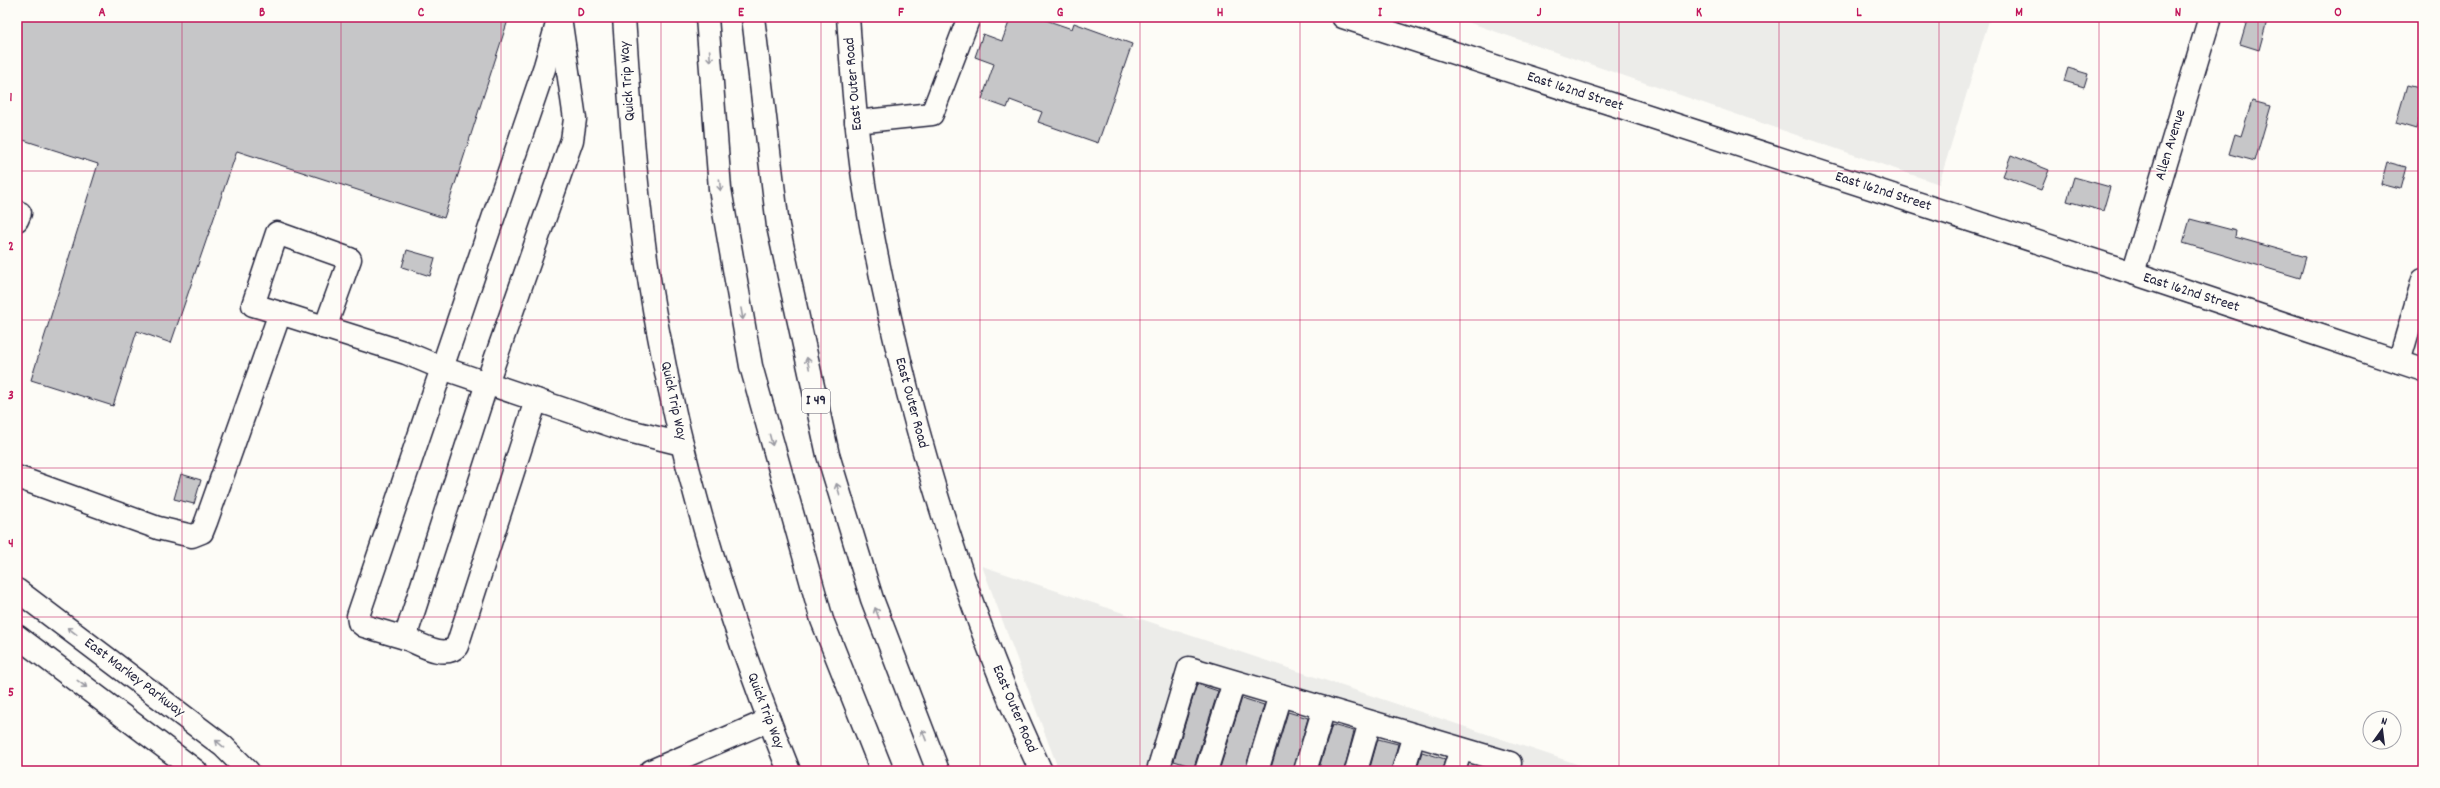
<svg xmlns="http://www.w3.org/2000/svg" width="2440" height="788" viewBox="0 0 2440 788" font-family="Dekko,sans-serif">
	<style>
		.built { fill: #ecece9 }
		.building { fill: #c6c6c8; stroke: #22223b }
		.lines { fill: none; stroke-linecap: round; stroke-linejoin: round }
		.minor-casing { stroke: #22223b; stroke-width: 25 }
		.highway-casing { stroke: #22223b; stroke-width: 25 }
		.minor { stroke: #fdfcf7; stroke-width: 22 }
		.highway { stroke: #fdfcf7; stroke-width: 22 }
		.oneway { stroke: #9a9aa2 }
		.grid { fill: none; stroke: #c2185b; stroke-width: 1; stroke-opacity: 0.55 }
		.labels { text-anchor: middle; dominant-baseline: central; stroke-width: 3.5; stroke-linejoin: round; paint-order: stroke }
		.shield { fill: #fdfcf7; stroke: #646373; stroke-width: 1 }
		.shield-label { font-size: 14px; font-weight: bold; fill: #22223b }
		.street-label { font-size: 15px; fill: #22223b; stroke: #fdfcf7 }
		.neatline { fill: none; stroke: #c2185b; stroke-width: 1.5 }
		.grid-label { font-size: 13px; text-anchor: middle; font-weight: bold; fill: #c2185b }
	</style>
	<rect width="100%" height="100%" fill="#fdfcf7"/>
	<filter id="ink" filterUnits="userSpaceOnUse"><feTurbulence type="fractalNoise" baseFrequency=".025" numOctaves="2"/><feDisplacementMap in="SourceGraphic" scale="8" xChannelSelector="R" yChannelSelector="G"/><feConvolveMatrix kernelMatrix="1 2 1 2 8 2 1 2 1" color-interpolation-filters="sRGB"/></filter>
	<g filter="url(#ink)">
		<g class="built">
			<path d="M1453,17H1990L1939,184Z"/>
			<path d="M982,566L1598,771H1059Z"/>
		</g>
		<g class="building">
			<path d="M17,17H509L444,218L237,151L171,343L137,331L113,406L31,380L98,164L17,138Z"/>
			<path d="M1011,17H1037L1072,29L1074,23L1132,44L1098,143L1038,122L1042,112L1010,100L1007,108L982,99L994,64L975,57L983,34L1002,41Z"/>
			<path d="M2248,17H2268L2259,50L2240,44Z"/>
			<path d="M2068,68L2088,74L2084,87L2064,81Z"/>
			<path d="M2407,85L2423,89V106L2416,129L2396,123Z"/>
			<path d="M2252,101L2271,106L2255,161L2229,154L2235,134L2241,136Z"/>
			<path d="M2011,155L2049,170L2041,190L2003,176Z"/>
			<path d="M2387,162L2406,167L2400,189L2381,184Z"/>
			<path d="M2074,177L2110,187L2103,211L2067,201Z"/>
			<path d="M2190,219L2236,231L2235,237L2306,257L2300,278L2183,243Z"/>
			<path d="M407,250L435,258L430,276L402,267Z"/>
			<path d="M181,474L201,480L194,504L174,499Z"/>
			<path d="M1197,684L1218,691L1194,767L1174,761Z"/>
			<path d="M1242,698L1264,705L1245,771H1219Z"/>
			<path d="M1288,712L1308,718L1293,771H1270Z"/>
			<path d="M1332,725L1354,731L1344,771H1318Z"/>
			<path d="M1378,739L1398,744L1391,771H1369Z"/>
			<path d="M1422,752L1445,759L1442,771H1416Z"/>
		</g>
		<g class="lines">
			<defs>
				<g id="minor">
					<path d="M624,17C631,122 638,227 658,331C686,485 731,626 789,771"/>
					<path d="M848,17C852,71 855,124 863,178C874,250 890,322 908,393C942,523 984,650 1041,771"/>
					<path d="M1343,17L2133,273L2423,370"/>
					<path d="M557,24L545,66L442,368L625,430L682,444"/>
					<path d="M856,122L932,114L969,17"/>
					<path d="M17,212L20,213L17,220"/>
					<path d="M2133,273L2210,17"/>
					<path d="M280,313L253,305L277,233L350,259L325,328"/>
					<path d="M2399,362L2423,280"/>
					<path d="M536,400L457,646C445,660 420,644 405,638L487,383L572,140L575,119L560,17"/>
					<path d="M17,477L158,528L192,536L202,532L206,522L280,313L406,353L442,368L358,616L359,622L364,626L405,638"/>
					<path d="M17,590L223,746L248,771"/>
					<path d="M17,636L196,771"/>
					<path d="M651,771L769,720"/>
					<path d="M1160,771L1159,767L1189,668L1510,763L1507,771"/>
					<path d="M1206,771L1234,682"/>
					<path d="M1257,771L1280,695"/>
					<path d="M1305,771L1324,708"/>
					<path d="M1356,771L1370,722"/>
					<path d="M1403,771L1414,735"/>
					<path d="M1454,771L1461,749"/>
				</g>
				<g id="highway">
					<path d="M707,17L720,189L751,366L822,620L882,771"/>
					<path d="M753,17L778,226L828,455L872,599L938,771"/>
				</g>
			</defs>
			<use href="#minor" class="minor-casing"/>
			<use href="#highway" class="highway-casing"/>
			<use href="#minor" class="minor"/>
			<use href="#highway" class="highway"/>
		</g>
		<defs><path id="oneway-shaft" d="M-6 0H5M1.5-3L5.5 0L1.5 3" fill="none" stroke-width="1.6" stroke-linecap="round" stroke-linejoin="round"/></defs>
		<g class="oneway">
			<use href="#oneway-shaft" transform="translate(710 56) rotate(86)"/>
			<use href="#oneway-shaft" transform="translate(720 185) rotate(84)"/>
			<use href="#oneway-shaft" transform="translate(742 314) rotate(80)"/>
			<use href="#oneway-shaft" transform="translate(808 363) rotate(-102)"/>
			<use href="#oneway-shaft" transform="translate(771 440) rotate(75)"/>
			<use href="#oneway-shaft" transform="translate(838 489) rotate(-107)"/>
			<use href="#oneway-shaft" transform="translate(877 613) rotate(-111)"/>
			<use href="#oneway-shaft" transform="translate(72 631) rotate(-143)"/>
			<use href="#oneway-shaft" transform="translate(82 684) rotate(37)"/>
			<use href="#oneway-shaft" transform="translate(924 735) rotate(-111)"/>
			<use href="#oneway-shaft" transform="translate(220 744) rotate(-140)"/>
		</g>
	</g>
	<path class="grid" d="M182,17V771M341,17V771M501,17V771M661,17V771M821,17V771M980,17V771M1140,17V771M1300,17V771M1460,17V771M1619,17V771M1779,17V771M1939,17V771M2099,17V771M2258,17V771M17,171H2423M17,320H2423M17,468H2423M17,617H2423"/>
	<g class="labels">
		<rect class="shield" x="802" y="389" width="28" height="24" rx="3"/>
		<g class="shield-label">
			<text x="816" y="401">I 49</text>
		</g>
		<g class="street-label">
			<text transform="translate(628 81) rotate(-94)">Quick Trip Way</text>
			<text transform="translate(854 84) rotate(-95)">East Outer Road</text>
			<text transform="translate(1575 92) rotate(18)">East 162nd Street</text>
			<text transform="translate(2171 145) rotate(-73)">Allen Avenue</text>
			<text transform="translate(1883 192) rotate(18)">East 162nd Street</text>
			<text transform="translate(2191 293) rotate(18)">East 162nd Street</text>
			<text transform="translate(673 401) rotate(78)">Quick Trip Way</text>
			<text transform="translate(911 403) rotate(75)">East Outer Road</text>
			<text transform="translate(134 678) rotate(37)">East Markey Parkway</text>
			<text transform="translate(1014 709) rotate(67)">East Outer Road</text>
			<text transform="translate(765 711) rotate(69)">Quick Trip Way</text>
		</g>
	</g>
	<rect width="2440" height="788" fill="none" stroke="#fdfcf7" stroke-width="44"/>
	<g transform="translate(2382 730) rotate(14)"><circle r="19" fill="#fdfcf7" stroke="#a5a5ac"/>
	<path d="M0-3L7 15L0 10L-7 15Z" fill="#22223b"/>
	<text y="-6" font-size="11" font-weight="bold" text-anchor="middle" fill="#22223b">N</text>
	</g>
	<rect x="22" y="22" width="2396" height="744" class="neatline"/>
	<g class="grid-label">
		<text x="102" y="16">A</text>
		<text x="262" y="16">B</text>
		<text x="421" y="16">C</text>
		<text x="581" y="16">D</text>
		<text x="741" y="16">E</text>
		<text x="901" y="16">F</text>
		<text x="1060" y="16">G</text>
		<text x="1220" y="16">H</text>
		<text x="1380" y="16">I</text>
		<text x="1539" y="16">J</text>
		<text x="1699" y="16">K</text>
		<text x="1859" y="16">L</text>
		<text x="2019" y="16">M</text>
		<text x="2178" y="16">N</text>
		<text x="2338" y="16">O</text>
		<text x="11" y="101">1</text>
		<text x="11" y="250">2</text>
		<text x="11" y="399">3</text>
		<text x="11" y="547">4</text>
		<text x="11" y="696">5</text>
	</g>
</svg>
